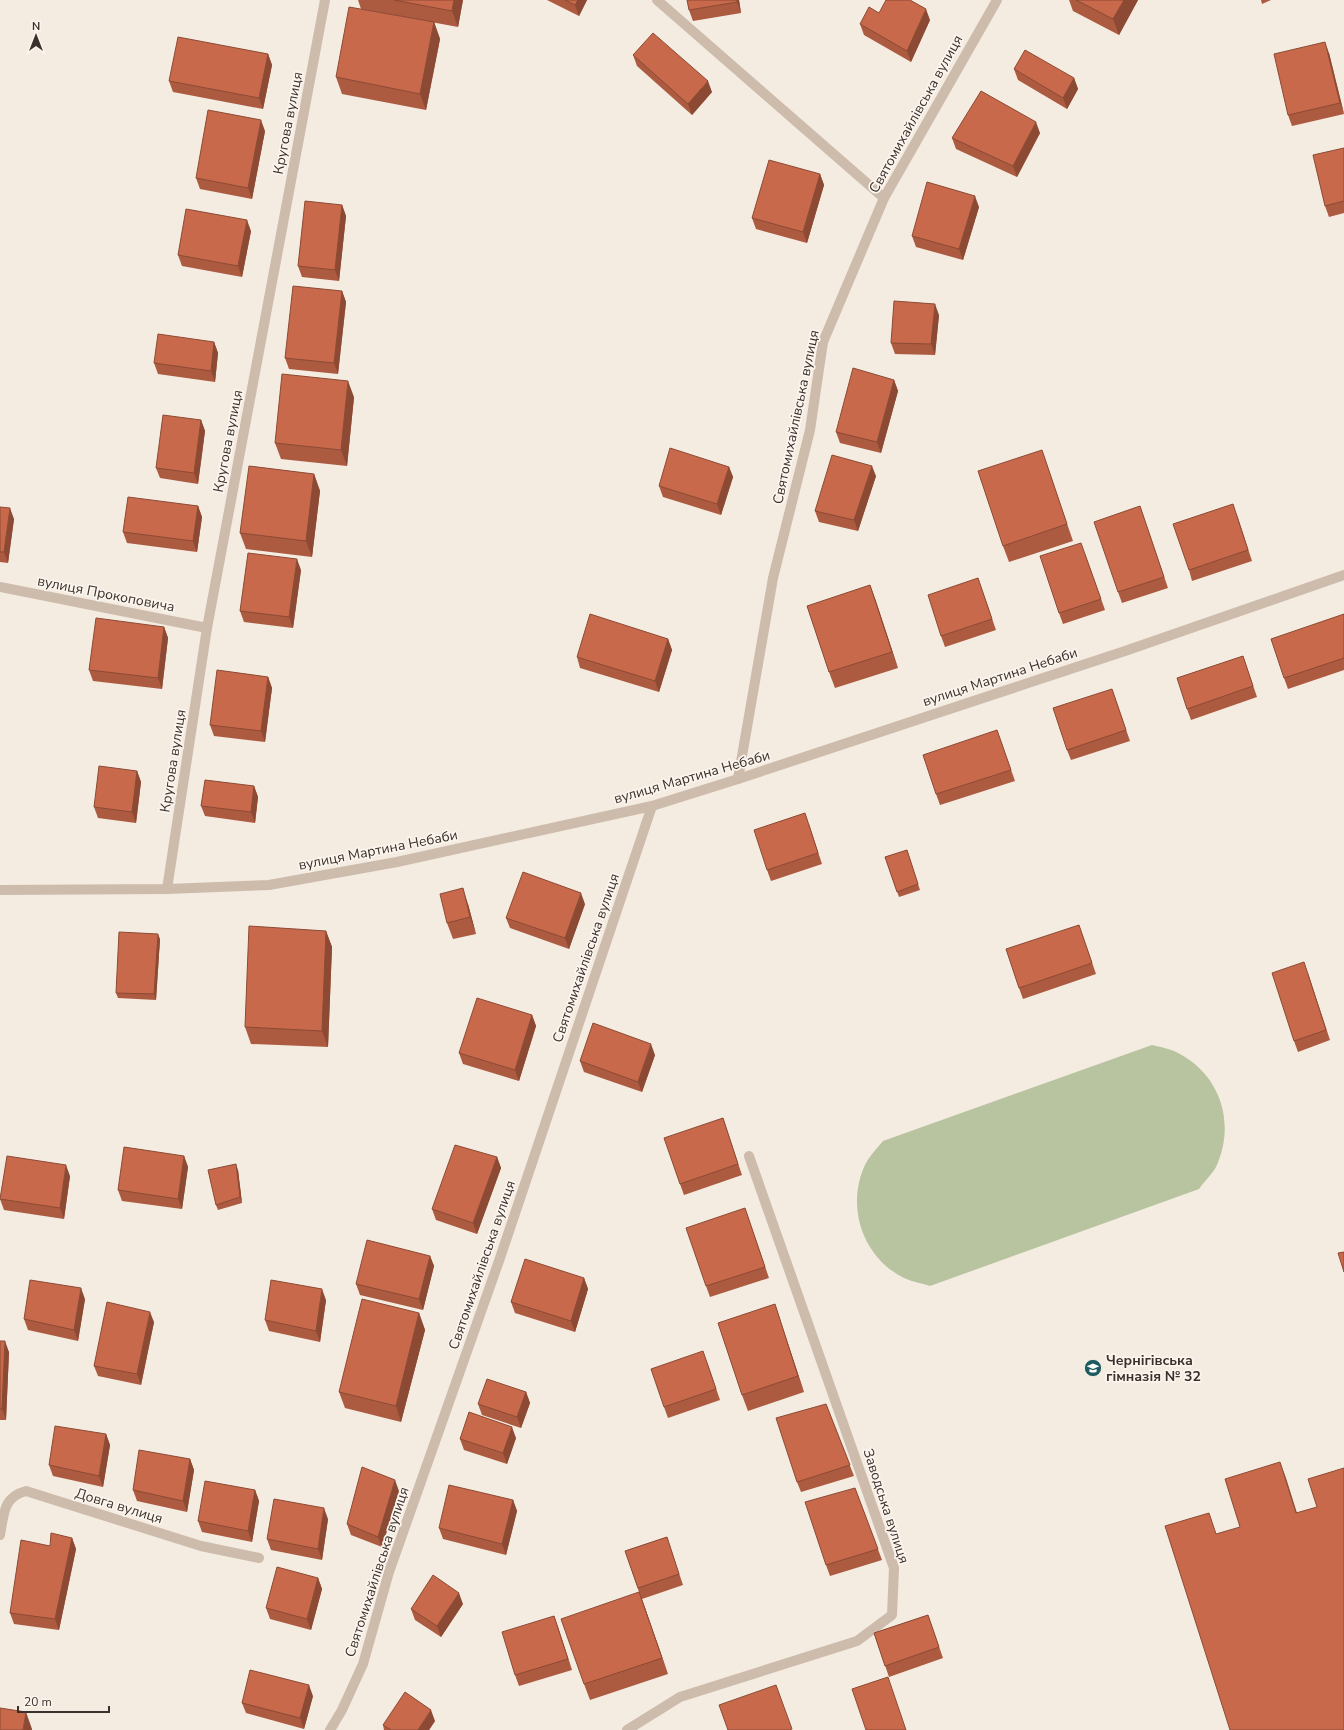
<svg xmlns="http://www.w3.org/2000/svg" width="1344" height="1730" viewBox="0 0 1344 1730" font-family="'Nunito Sans',sans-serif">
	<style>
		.pitch { fill: #b8c4a0 }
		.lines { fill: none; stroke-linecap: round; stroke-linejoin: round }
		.lane { stroke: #cdbbac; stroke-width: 10 }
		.street { stroke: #cdbbac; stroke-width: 10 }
		.wall { fill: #ac5a40 }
		.shaded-wall { fill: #8c4a34 }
		.building { fill: #c8694b; stroke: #8c4a34 }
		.labels { text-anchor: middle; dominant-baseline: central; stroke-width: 3.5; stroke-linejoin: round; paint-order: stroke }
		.street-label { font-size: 14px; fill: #3b302b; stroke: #fbf5ee }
		.poi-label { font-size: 14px; font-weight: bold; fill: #3b302b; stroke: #fbf5ee; text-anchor: start }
	</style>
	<rect width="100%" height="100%" fill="#f4ebe1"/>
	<path class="pitch" d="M1152,1045C1160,1047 1171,1049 1178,1053C1221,1075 1236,1124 1216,1167C1212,1174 1204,1182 1199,1189L930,1286C922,1283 912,1282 904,1278C862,1257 845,1205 866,1163C870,1156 877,1148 883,1141Z"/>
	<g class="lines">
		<path class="lane" d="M657,0L884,198"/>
		<g class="street">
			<path d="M0,587L207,628"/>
			<path d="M738,779L773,578L810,430L823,342L884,198L997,0"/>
			<path d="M167,889L207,628L325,0"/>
			<path d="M0,890L167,889L269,885L397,862L652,806L738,779L1125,651L1344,575"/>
			<path d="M0,1535C4,1514 3,1497 26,1491L201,1546L259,1558"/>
			<path d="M330,1730L342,1710L363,1664L389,1572L500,1258L652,806"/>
			<path d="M627,1730L680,1697L857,1641L892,1615L894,1568L749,1156"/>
		</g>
	</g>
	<g class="wall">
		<path d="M358,0H463L458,27L361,9Z"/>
		<path d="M547,0H587L579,16Z"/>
		<path d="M739,0L741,13L693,21L689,10Z"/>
		<path d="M1069,0H1138L1119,35L1073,11Z"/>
		<path d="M1261,0H1271L1262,4Z"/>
		<path d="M930,20L911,62L864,35L860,24Z"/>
		<path d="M434,22L440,39L426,110L342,94L336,77Z"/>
		<path d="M1329,53L1344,114L1292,126L1288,115Z"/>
		<path d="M268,54L272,65L263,109L173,92L169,81Z"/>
		<path d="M633,55L712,92L692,115L637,66Z"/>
		<path d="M1014,69L1074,78L1078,89L1067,109L1018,80Z"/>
		<path d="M265,131L252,199L200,189L196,178Z"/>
		<path d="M1040,133L1017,177L956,149L952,138Z"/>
		<path d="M1344,148V213L1329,217L1325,206Z"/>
		<path d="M820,174L824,185L807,243L756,229L752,218Z"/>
		<path d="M342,205L346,216L339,281L302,277L298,266Z"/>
		<path d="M979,207L963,260L916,247L912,236Z"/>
		<path d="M251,231L242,277L182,266L178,255Z"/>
		<path d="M342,291L346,302L338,374L289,369L285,358Z"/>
		<path d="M939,315L935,355L895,354L891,343Z"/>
		<path d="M214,342L218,353L215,382L158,374L154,363Z"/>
		<path d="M894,380L898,391L881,453L840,443L836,432Z"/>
		<path d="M354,397L347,466L281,459L275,443Z"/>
		<path d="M201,420L205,431L198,484L160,478L156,468Z"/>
		<path d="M1047,466L1073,541L1009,562L1003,546Z"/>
		<path d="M729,467L733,477L721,515L663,497L659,486Z"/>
		<path d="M314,474L320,491L312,557L246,549L240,533Z"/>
		<path d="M876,476L858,531L819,522L815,511Z"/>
		<path d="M198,506L202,517L197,552L127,543L123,532Z"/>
		<path d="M1140,506L1168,588L1122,603L1118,592Z"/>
		<path d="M0,507L14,519L8,563L0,562Z"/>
		<path d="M1237,515L1252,561L1192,581L1189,570Z"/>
		<path d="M1085,554L1105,610L1063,624L1059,613Z"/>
		<path d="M301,570L293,628L244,622L240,611Z"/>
		<path d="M978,578L996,630L945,647L941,636Z"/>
		<path d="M870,585L898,668L835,688L829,672Z"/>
		<path d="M1344,614V670L1288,689L1284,678Z"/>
		<path d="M164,627L168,638L162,689L93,681L89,670Z"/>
		<path d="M668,639L672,650L659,692L580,668L577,657Z"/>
		<path d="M1243,656L1257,697L1191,720L1187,709Z"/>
		<path d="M268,677L272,688L265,742L214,736L210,725Z"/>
		<path d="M1112,689L1130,741L1071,760L1067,750Z"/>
		<path d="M997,730L1015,781L940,805L936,794Z"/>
		<path d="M137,771L141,782L136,823L98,818L94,807Z"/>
		<path d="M254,786L258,797L255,823L205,816L201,806Z"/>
		<path d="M809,824L822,864L771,881L767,870Z"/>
		<path d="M907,850L920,890L899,897L885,857Z"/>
		<path d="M468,904L476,934L453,939L447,923Z"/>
		<path d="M585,904L569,949L510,928L506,918Z"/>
		<path d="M1079,925L1096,974L1023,999L1019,988Z"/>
		<path d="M326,931L332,947L328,1047L251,1044L245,1027Z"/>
		<path d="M160,939L156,1000L118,998L116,993Z"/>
		<path d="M1308,973L1330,1040L1298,1052L1294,1041Z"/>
		<path d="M532,1015L536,1026L519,1081L463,1064L459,1053Z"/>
		<path d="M655,1055L642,1092L584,1072L580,1061Z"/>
		<path d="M723,1118L742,1175L684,1195L680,1184Z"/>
		<path d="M184,1156L188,1167L182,1209L122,1201L118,1190Z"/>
		<path d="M497,1157L501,1168L477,1234L436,1220L432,1209Z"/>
		<path d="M238,1170L242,1203L218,1210L216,1205Z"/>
		<path d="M70,1176L64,1219L4,1210L0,1199Z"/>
		<path d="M745,1208L769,1278L710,1297L706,1286Z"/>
		<path d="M430,1256L434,1266L423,1310L360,1295L356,1284Z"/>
		<path d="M584,1278L588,1289L575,1332L515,1313L511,1302Z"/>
		<path d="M85,1299L78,1341L28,1330L24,1319Z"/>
		<path d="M326,1300L320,1342L269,1331L265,1320Z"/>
		<path d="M775,1304L804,1392L748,1411L742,1395Z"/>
		<path d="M419,1313L425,1330L401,1422L345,1408L339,1392Z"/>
		<path d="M154,1322L141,1385L98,1376L94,1366Z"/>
		<path d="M0,1341L9,1352L6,1420H0Z"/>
		<path d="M707,1362L720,1400L668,1418L664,1407Z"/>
		<path d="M526,1392L530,1403L521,1428L482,1415L478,1404Z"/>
		<path d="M826,1404L854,1476L801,1492L797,1482Z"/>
		<path d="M106,1434L110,1445L103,1487L53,1476L49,1465Z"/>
		<path d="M516,1438L507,1464L464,1450L460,1439Z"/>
		<path d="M190,1459L194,1470L187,1512L137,1501L133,1490Z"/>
		<path d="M855,1488L882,1560L830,1576L826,1565Z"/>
		<path d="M255,1490L259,1501L252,1542L202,1532L198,1521Z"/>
		<path d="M399,1491L382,1547L351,1535L347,1524Z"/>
		<path d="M513,1500L517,1511L506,1555L443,1539L439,1528Z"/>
		<path d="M328,1519L322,1560L271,1550L267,1539Z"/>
		<path d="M667,1537L683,1585L642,1599L668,1674L590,1700L584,1684L639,1592L625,1551Z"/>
		<path d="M72,1538L76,1549L59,1630L14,1624L10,1613L50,1546Z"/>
		<path d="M318,1578L322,1589L311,1630L270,1619L266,1608Z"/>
		<path d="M463,1604L441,1637L415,1620L411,1609Z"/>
		<path d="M928,1615L943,1658L889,1677L874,1633Z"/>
		<path d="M554,1616L572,1670L519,1686L515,1675Z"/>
		<path d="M313,1696L304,1729L246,1713L242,1703Z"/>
		<path d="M435,1721L429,1730H384L383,1725Z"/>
	</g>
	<g class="shaded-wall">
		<path d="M454,0H463L458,27L452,11Z"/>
		<path d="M578,0H587L579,16L575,5Z"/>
		<path d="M737,0H739L741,13L737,2Z"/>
		<path d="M1124,0H1138L1119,35L1113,19Z"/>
		<path d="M926,9L930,20L911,62L907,51Z"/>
		<path d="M434,22L440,39L426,110L420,94Z"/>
		<path d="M1325,42L1329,53L1344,114L1340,103Z"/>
		<path d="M268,54L272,65L263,109L259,98Z"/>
		<path d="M1074,78L1078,89L1067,109L1063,98Z"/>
		<path d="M708,81L712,92L692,115L688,104Z"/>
		<path d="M261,120L265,131L252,199L248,188Z"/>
		<path d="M1036,122L1040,133L1017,177L1013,166Z"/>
		<path d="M820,174L824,185L807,243L803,232Z"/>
		<path d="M975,196L979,207L963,260L959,249Z"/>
		<path d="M342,205L346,216L339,281L335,270Z"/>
		<path d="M247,220L251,231L242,277L238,266Z"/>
		<path d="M342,291L346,302L338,374L334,363Z"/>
		<path d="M935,304L939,315L935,355L931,344Z"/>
		<path d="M214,342L218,353L215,382L211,371Z"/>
		<path d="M894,380L898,391L881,453L877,442Z"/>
		<path d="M348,381L354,397L347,466L341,450Z"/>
		<path d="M201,420L205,431L198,484L194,473Z"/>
		<path d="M1042,450L1047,466L1073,541L1067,524Z"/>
		<path d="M872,466L876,476L858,531L854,520Z"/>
		<path d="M729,467L733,477L721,515L717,504Z"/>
		<path d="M314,474L320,491L312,557L306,541Z"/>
		<path d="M198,506L202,517L197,552L193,541Z"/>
		<path d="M10,508L14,519L8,563L4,552Z"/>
		<path d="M297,559L301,570L293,628L289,617Z"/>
		<path d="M870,585L876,601L898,668L892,652Z"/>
		<path d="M164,627L168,638L162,689L158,678Z"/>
		<path d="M668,639L672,650L659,692L655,681Z"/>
		<path d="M268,677L272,688L265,742L261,731Z"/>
		<path d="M137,771L141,782L136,823L132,812Z"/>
		<path d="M254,786L258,797L255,823L251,812Z"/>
		<path d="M463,888L468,904L476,934L470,917Z"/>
		<path d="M581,893L585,904L569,949L565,938Z"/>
		<path d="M326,931L332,947L328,1047L322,1031Z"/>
		<path d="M158,934L160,939L156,1000L154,994Z"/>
		<path d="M532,1015L536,1026L519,1081L515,1070Z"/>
		<path d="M651,1044L655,1055L642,1092L638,1082Z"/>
		<path d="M184,1156L188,1167L182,1209L178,1199Z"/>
		<path d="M497,1157L501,1168L477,1234L473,1223Z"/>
		<path d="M236,1164L238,1170L242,1203L240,1197Z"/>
		<path d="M66,1165L70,1176L64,1219L60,1208Z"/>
		<path d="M430,1256L434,1266L423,1310L419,1299Z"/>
		<path d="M584,1278L588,1289L575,1332L571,1321Z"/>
		<path d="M81,1288L85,1299L78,1341L74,1330Z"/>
		<path d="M322,1289L326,1300L320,1342L316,1331Z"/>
		<path d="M775,1304L780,1320L804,1392L798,1376Z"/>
		<path d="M150,1312L154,1322L141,1385L137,1374Z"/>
		<path d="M419,1313L425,1330L401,1422L396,1406Z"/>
		<path d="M5,1341L9,1352L6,1420L2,1409Z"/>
		<path d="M526,1392L530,1403L521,1428L517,1417Z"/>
		<path d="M512,1427L516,1438L507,1464L503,1453Z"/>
		<path d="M106,1434L110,1445L103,1487L99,1476Z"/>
		<path d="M190,1459L194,1470L187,1512L183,1501Z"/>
		<path d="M1280,1462L1286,1478L1302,1529L1296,1513Z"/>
		<path d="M395,1480L399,1491L382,1547L378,1537Z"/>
		<path d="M255,1490L259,1501L252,1542L248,1531Z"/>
		<path d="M513,1500L517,1511L506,1555L502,1544Z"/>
		<path d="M324,1508L328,1519L322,1560L318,1549Z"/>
		<path d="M72,1538L76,1549L59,1630L55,1619Z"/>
		<path d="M318,1578L322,1589L311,1630L307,1619Z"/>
		<path d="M639,1592L645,1608L668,1674L662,1658Z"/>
		<path d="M459,1593L463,1604L441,1637L437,1626Z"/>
		<path d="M554,1616L558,1627L572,1670L568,1659Z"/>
		<path d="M309,1685L313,1696L304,1729L300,1718Z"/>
		<path d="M431,1710L435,1721L429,1730H418Z"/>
		<path d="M26,1712L32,1729V1730H23Z"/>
	</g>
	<g class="building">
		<path d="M394,0H454L452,11Z"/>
		<path d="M565,0H578L575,5Z"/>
		<path d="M687,0H737V2L689,10Z"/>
		<path d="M886,0H910L926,9L907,51L860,24L869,7L879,13Z"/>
		<path d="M1076,0H1124L1113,19Z"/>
		<path d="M349,7L434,22L420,94L336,77Z"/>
		<path d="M653,33L708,81L688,104L633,55Z"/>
		<path d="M178,37L268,54L259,98L169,81Z"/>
		<path d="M1325,42L1340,103L1288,115L1274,54Z"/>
		<path d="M1025,50L1074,78L1063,98L1014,69Z"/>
		<path d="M981,91L1036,122L1013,166L952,138Z"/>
		<path d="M208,110L261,120L248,188L196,178Z"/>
		<path d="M1344,148V201L1325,206L1313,155Z"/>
		<path d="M769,160L820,174L803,232L752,218Z"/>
		<path d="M927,182L975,196L959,249L912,236Z"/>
		<path d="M305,201L342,205L335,270L298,266Z"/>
		<path d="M186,209L247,220L238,266L178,255Z"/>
		<path d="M293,286L342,291L334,363L285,358Z"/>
		<path d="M894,301L935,304L931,344L891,343Z"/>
		<path d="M158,334L214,342L211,371L154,363Z"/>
		<path d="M853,368L894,380L877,442L836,432Z"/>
		<path d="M282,374L348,381L341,450L275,443Z"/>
		<path d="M163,415L201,420L194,473L156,468Z"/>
		<path d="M670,448L729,467L717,504L659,486Z"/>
		<path d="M1042,450L1067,524L1003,546L978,471Z"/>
		<path d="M832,455L872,466L854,520L815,511Z"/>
		<path d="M249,466L314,474L306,541L240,533Z"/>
		<path d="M128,497L198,506L193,541L123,532Z"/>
		<path d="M1233,504L1248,550L1189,570L1173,524Z"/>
		<path d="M1140,506L1164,577L1118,592L1094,522Z"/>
		<path d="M0,507L10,508L4,552H0Z"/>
		<path d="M1081,543L1101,599L1059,613L1040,556Z"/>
		<path d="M248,553L297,559L289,617L240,611Z"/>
		<path d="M978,578L992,619L941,636L928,595Z"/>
		<path d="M870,585L892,652L829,672L807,606Z"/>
		<path d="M590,614L668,639L655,681L577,657Z"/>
		<path d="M1344,614V658L1284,678L1271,639Z"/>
		<path d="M96,618L164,627L158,678L89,670Z"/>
		<path d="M1243,656L1253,686L1187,709L1177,678Z"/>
		<path d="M217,670L268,677L261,731L210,725Z"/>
		<path d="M1112,689L1126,730L1067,750L1053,708Z"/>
		<path d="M997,730L1011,770L936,794L923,755Z"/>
		<path d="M99,766L137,771L132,812L94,807Z"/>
		<path d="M205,780L254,786L251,812L201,806Z"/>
		<path d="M805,813L818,853L767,870L754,830Z"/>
		<path d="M907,850L918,884L897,892L885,857Z"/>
		<path d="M523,872L581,893L565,938L506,918Z"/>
		<path d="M463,888L470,917L447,923L440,894Z"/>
		<path d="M1079,925L1092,963L1019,988L1006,949Z"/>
		<path d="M249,926L326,931L322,1031L245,1027Z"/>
		<path d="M119,932L158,934L154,994L116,993Z"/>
		<path d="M1304,962L1326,1030L1294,1041L1272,973Z"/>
		<path d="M477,998L532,1015L515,1070L459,1053Z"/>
		<path d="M593,1023L651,1044L638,1082L580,1061Z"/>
		<path d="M723,1118L738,1164L680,1184L664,1138Z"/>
		<path d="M455,1145L497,1157L473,1223L432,1209Z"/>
		<path d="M124,1147L184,1156L178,1199L118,1190Z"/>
		<path d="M7,1156L66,1165L60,1208L0,1199Z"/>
		<path d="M236,1164L240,1197L216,1205L208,1170Z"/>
		<path d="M745,1208L765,1267L706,1286L686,1228Z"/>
		<path d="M367,1240L430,1256L419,1299L356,1284Z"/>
		<path d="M1344,1252V1272L1338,1253Z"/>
		<path d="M525,1259L584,1278L571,1321L511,1302Z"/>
		<path d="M30,1280L81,1288L74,1330L24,1319Z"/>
		<path d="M271,1280L322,1289L316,1331L265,1320Z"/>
		<path d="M362,1299L419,1313L396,1406L339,1392Z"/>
		<path d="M107,1302L150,1312L137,1374L94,1366Z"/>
		<path d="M775,1304L798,1376L742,1395L718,1323Z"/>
		<path d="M0,1341H5L2,1409H0Z"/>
		<path d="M703,1351L716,1389L664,1407L651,1369Z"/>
		<path d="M487,1379L526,1392L517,1417L478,1404Z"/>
		<path d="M826,1404L850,1465L797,1482L776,1418Z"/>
		<path d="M469,1412L512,1427L503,1453L460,1439Z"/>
		<path d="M55,1426L106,1434L99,1476L49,1465Z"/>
		<path d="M139,1450L190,1459L183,1501L133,1490Z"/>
		<path d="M1280,1462L1296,1513L1317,1507L1308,1479L1344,1468V1730H1230L1165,1526L1209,1513L1216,1534L1240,1527L1225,1479Z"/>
		<path d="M362,1467L395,1480L378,1537L347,1524Z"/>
		<path d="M205,1481L255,1490L248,1531L198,1521Z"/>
		<path d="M449,1485L513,1500L502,1544L439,1528Z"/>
		<path d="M855,1488L878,1549L826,1565L805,1502Z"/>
		<path d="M274,1499L324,1508L318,1549L267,1539Z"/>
		<path d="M51,1533L72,1538L55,1619L10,1613L21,1540L50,1546Z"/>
		<path d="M667,1537L679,1574L638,1588L625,1551Z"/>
		<path d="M277,1567L318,1578L307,1619L266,1608Z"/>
		<path d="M433,1575L459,1593L437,1626L411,1609Z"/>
		<path d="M639,1592L662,1658L584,1684L561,1619Z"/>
		<path d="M928,1615L939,1647L885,1666L874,1633Z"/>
		<path d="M554,1616L568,1659L515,1675L502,1632Z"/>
		<path d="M250,1670L309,1685L300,1718L242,1703Z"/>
		<path d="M888,1677L906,1730H866L852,1689Z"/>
		<path d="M776,1685L792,1729L789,1730H728L719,1705Z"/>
		<path d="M405,1692L431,1710L418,1730H391L383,1725Z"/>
		<path d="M0,1708L26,1712L23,1730H0Z"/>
	</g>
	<defs>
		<symbol id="school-disc" viewBox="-11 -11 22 22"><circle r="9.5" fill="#1f5a5e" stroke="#fbf5ee"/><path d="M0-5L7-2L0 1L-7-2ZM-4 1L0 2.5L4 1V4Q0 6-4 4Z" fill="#fff"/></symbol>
	</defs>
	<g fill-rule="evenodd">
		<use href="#school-disc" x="1083" y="1358" width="20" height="20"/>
	</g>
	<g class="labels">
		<g class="street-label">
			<text transform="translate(916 114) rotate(-61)">Святомихайлівська вулиця</text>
			<text transform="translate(288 123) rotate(-79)">Кругова вулиця</text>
			<text transform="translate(796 417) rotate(-78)">Святомихайлівська вулиця</text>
			<text transform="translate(228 441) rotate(-79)">Кругова вулиця</text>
			<text transform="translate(106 594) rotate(11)">вулиця Прокоповича</text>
			<text transform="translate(1000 677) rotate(-18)">вулиця Мартина Небаби</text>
			<text transform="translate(173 761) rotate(-81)">Кругова вулиця</text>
			<text transform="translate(692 777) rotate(-16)">вулиця Мартина Небаби</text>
			<text transform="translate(378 850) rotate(-11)">вулиця Мартина Небаби</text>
			<text transform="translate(586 958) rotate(-71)">Святомихайлівська вулиця</text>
			<text transform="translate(482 1265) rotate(-71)">Святомихайлівська вулиця</text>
			<text transform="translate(119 1506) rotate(17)">Довга вулиця</text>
			<text transform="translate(886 1506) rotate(72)">Заводська вулиця</text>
			<text transform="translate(377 1572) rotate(-72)">Святомихайлівська вулиця</text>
		</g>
		<g class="poi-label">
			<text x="1106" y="1360">Чернігівська<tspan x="1106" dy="16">гімназія № 32</tspan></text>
		</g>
	</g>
	<g transform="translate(36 36)" stroke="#fbf5ee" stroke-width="3" paint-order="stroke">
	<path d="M0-3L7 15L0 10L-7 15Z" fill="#3b302b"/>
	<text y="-6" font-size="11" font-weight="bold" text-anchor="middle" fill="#3b302b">N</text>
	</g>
	<path d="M18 1706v6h91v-6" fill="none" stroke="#3b302b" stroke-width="2"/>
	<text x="24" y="1706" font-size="12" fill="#3b302b" stroke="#fbf5ee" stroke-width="3" paint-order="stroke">20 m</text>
</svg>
